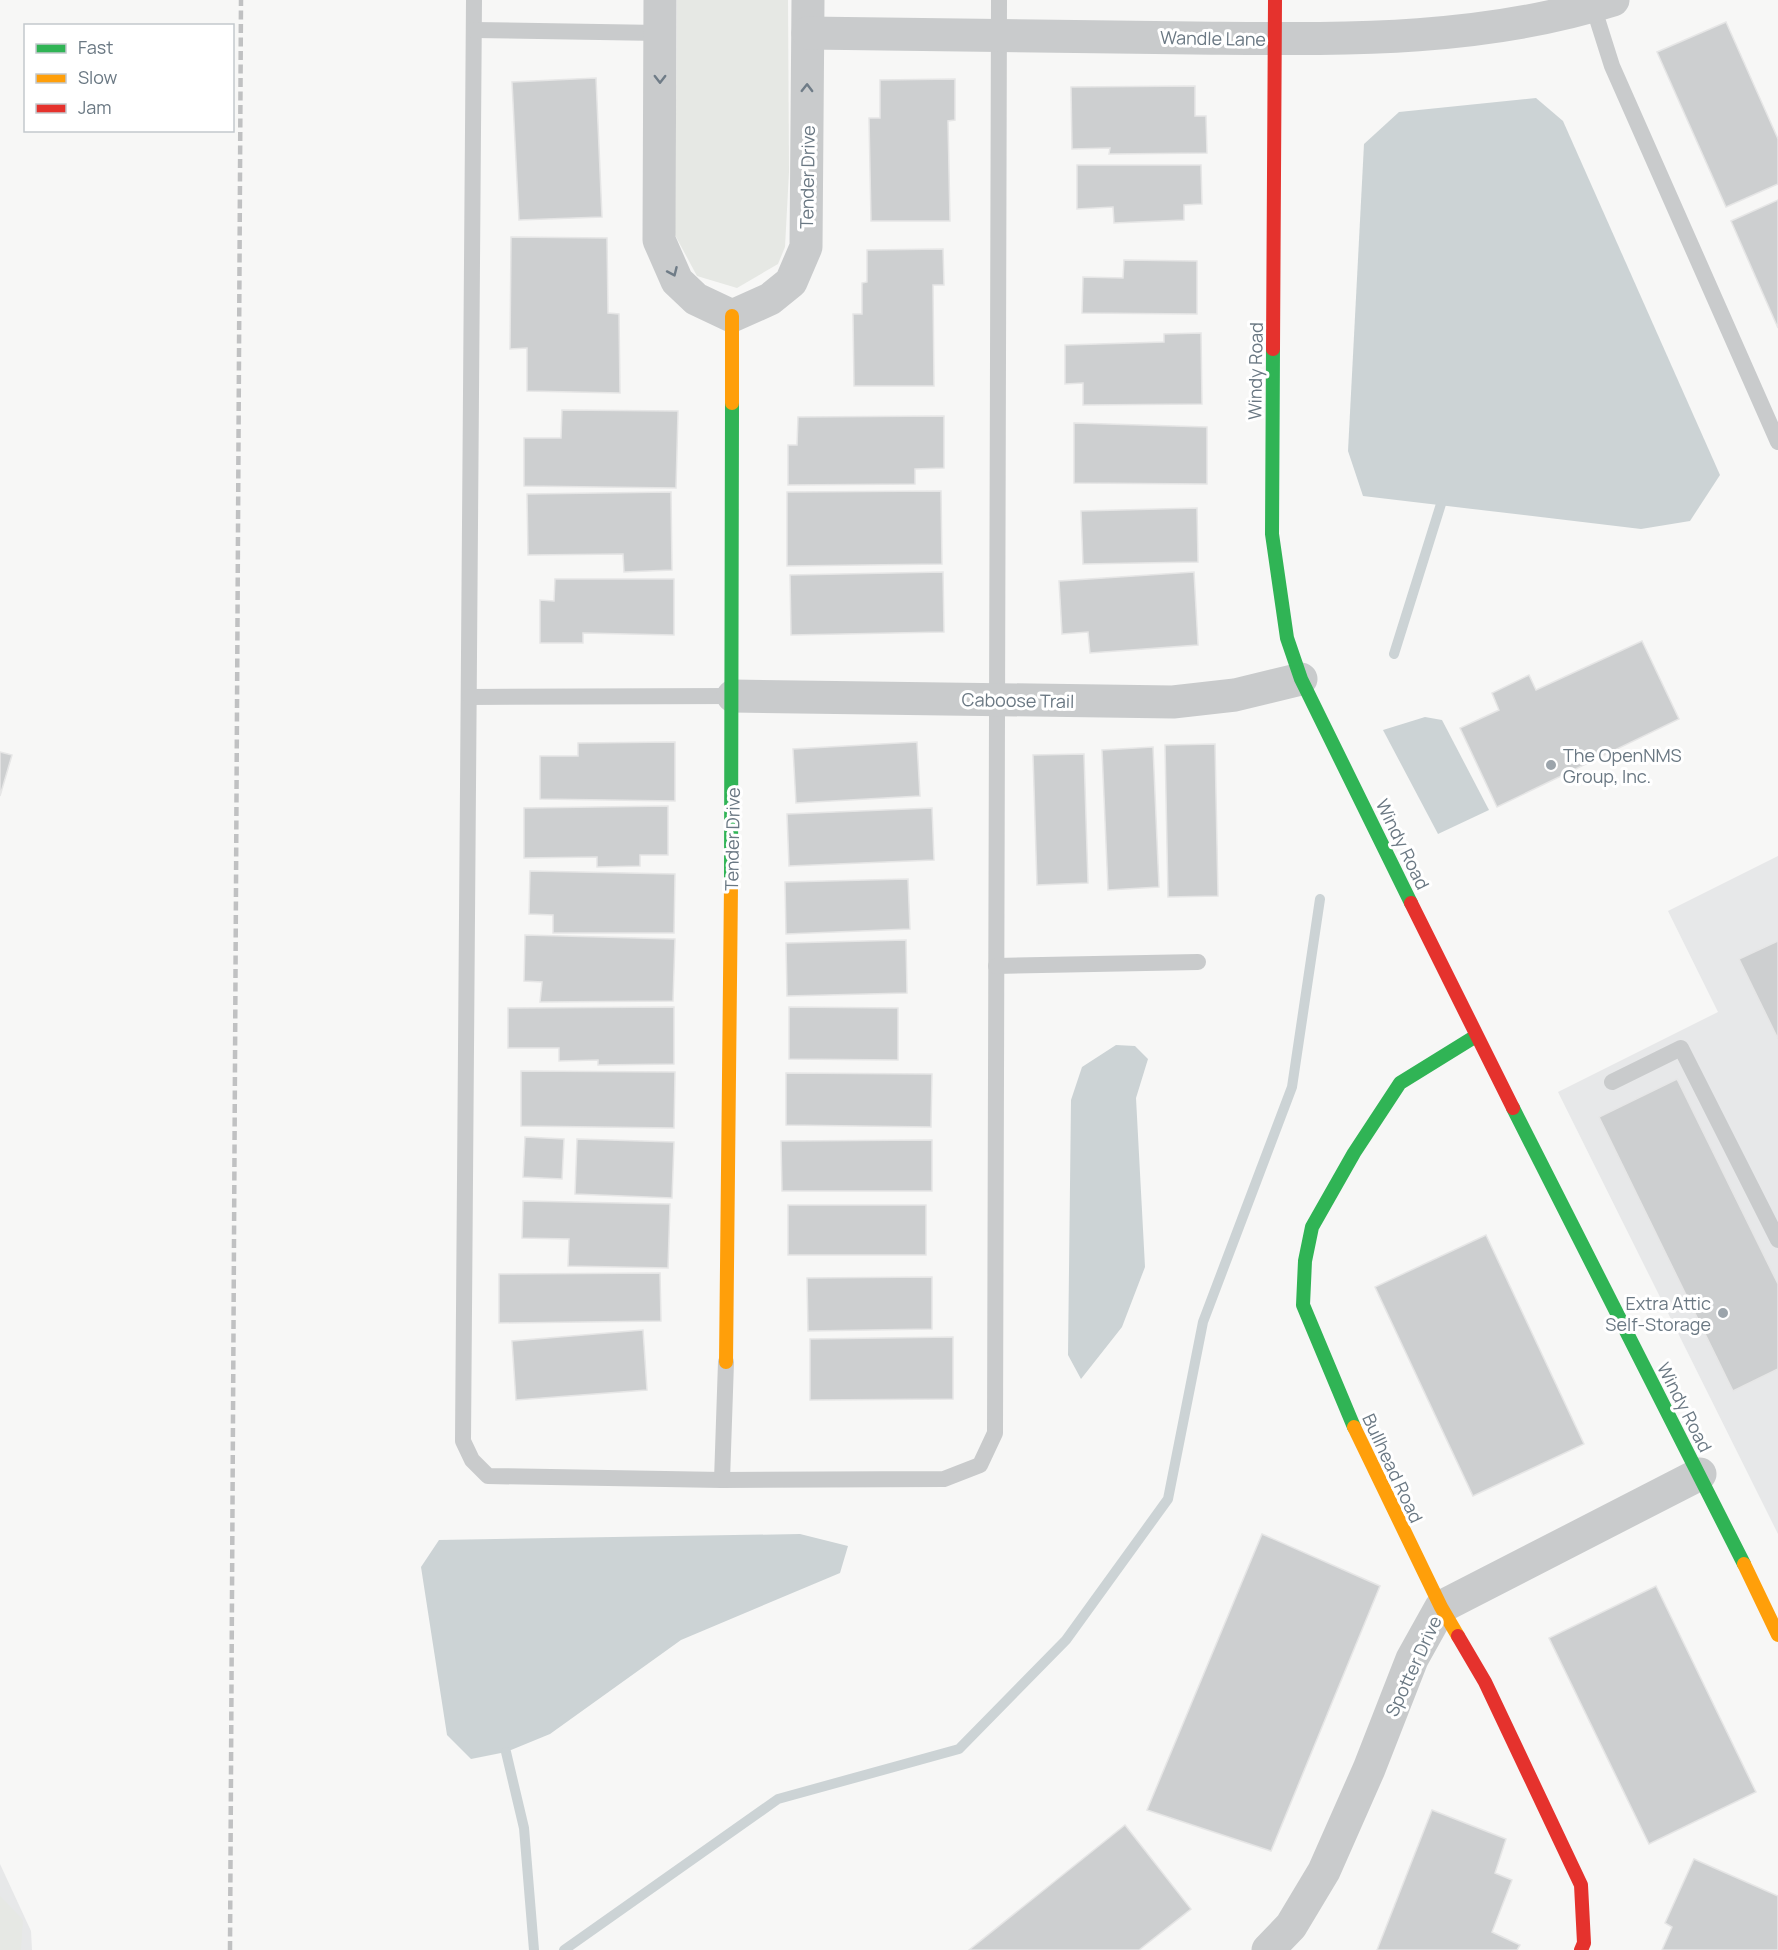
<svg xmlns="http://www.w3.org/2000/svg" width="1778" height="1950" viewBox="0 0 1778 1950" font-family="Manrope,sans-serif">
	<style>
		.built { fill: #e7e8e9 }
		.green { fill: #e6e8e4 }
		.water { fill: #ccd3d5 }
		.lines { fill: none; stroke-linecap: round; stroke-linejoin: round }
		.stream { stroke: #ccd3d5; stroke-width: 10 }
		.building { fill: #cdcfd0; stroke: #e6e6e6; stroke-width: 1.5 }
		.lane { stroke: #c9cbcc; stroke-width: 16 }
		.street { stroke: #c9cbcc; stroke-width: 33 }
		.fast { stroke: #30b455; stroke-width: 14 }
		.slow { stroke: #ff9f0a; stroke-width: 14 }
		.jam { stroke: #e5322d; stroke-width: 14 }
		.rail { stroke: #c0c1c2; stroke-width: 4.5; stroke-dasharray: 9 4.5; stroke-linecap: butt }
		.oneway { stroke: #6f7c87 }
		.poi-dot { fill: #9ba4ab; stroke: #fff; stroke-width: 2 }
		.labels { text-anchor: middle; dominant-baseline: central; stroke-width: 6; stroke-linejoin: round; paint-order: stroke }
		.street-label { font-size: 18px; fill: #6a7883; stroke: #fff }
		.poi-label { font-size: 18px; fill: #6a7883; stroke: #fff; text-anchor: start }
	</style>
	<rect width="100%" height="100%" fill="#f7f7f6"/>
	<g class="built">
		<path d="M1778,856V1534L1558,1092L1718,1012L1668,911Z"/>
		<path d="M0,1864L31,1931L32,1950H0Z"/>
	</g>
	<g class="green">
		<path d="M677,0H788L789,172L785,247L778,264L737,288L697,276L675,235Z"/>
		<path d="M0,1896L23,1920L21,1950H0Z"/>
	</g>
	<g class="water">
		<path d="M1536,98L1563,121L1720,475L1690,521L1641,529L1363,496L1348,451L1364,144L1399,112Z"/>
		<path d="M1425,717L1442,720L1489,810L1438,834L1383,730Z"/>
		<path d="M1116,1045L1135,1046L1148,1059L1136,1098L1145,1267L1122,1327L1081,1379L1068,1355L1071,1100L1082,1067Z"/>
		<path d="M800,1534L848,1546L840,1573L681,1640L550,1734L506,1752L471,1759L447,1735L421,1567L439,1540Z"/>
	</g>
	<g class="lines">
		<g class="stream">
			<path d="M1394,654L1441,504"/>
			<path d="M506,1752L524,1828L534,1950"/>
			<path d="M564,1950L778,1799L959,1749L1066,1640L1168,1499L1203,1322L1292,1087L1320,899"/>
		</g>
	</g>
	<g class="building">
		<path d="M1726,22L1778,139V184L1726,207L1657,52Z"/>
		<path d="M596,78L602,217L519,220L512,82Z"/>
		<path d="M955,79V120L948,121L950,221H871L869,118H880V80Z"/>
		<path d="M1195,86V116H1206L1207,153L1109,154L1110,148L1072,149L1071,87Z"/>
		<path d="M1077,165H1201L1202,204L1184,205V220L1114,223L1113,207L1077,209Z"/>
		<path d="M1778,200V328L1731,221Z"/>
		<path d="M511,237L607,238L608,313L619,314L620,393L527,391V348L510,349Z"/>
		<path d="M943,249L944,285H933L934,386H854L853,314H862V283L867,282V250Z"/>
		<path d="M1124,260L1197,261V314L1082,313L1083,277L1123,278Z"/>
		<path d="M1201,333L1202,404L1083,405V383L1065,384V345L1164,342V334Z"/>
		<path d="M562,410L678,411L676,488L524,486V438H561Z"/>
		<path d="M944,416V468L915,469V484L788,485V445H797L798,417Z"/>
		<path d="M1074,423L1207,427V484L1074,483Z"/>
		<path d="M941,491L942,564L787,566V492Z"/>
		<path d="M671,492L672,570L624,572L623,554L528,555L527,494Z"/>
		<path d="M1197,508L1198,562L1083,564L1081,511Z"/>
		<path d="M943,572L944,632L791,635L790,575Z"/>
		<path d="M1194,572L1198,645L1090,653L1088,632L1062,634L1059,581Z"/>
		<path d="M555,579H674V635L583,633V643H540V600L554,601Z"/>
		<path d="M1642,641L1679,719L1497,807L1460,728L1499,710L1492,693L1529,675L1536,690Z"/>
		<path d="M675,742V801L540,799V756H578V743Z"/>
		<path d="M917,742L920,796L796,803L793,749Z"/>
		<path d="M1215,744L1218,896L1168,897L1165,745Z"/>
		<path d="M1153,747L1159,887L1108,890L1102,750Z"/>
		<path d="M0,752L12,755L0,796Z"/>
		<path d="M1084,754L1088,883L1037,885L1033,755Z"/>
		<path d="M668,806V855H640V866L597,867V857L524,858V808Z"/>
		<path d="M932,808L934,860L789,866L787,814Z"/>
		<path d="M530,871L675,874L674,933H553V915L529,914Z"/>
		<path d="M908,879L910,929L786,934L785,882Z"/>
		<path d="M525,935L675,939L673,1001L540,1002L542,982L524,981Z"/>
		<path d="M906,940L907,993L787,996L786,943Z"/>
		<path d="M1778,941V1039L1739,959Z"/>
		<path d="M674,1007V1064L598,1065V1060L559,1061V1048H508V1008Z"/>
		<path d="M789,1007L898,1008V1060L789,1059Z"/>
		<path d="M521,1071L675,1072L674,1128L521,1126Z"/>
		<path d="M786,1073L932,1074L931,1127L786,1125Z"/>
		<path d="M1677,1079L1778,1284V1369L1733,1391L1599,1117Z"/>
		<path d="M525,1137L564,1139L562,1179L523,1177Z"/>
		<path d="M577,1139L674,1142L672,1198L575,1194Z"/>
		<path d="M932,1140V1191H782L781,1141Z"/>
		<path d="M523,1201L670,1204L668,1268L568,1266L569,1239L522,1238Z"/>
		<rect x="788" y="1205" width="138" height="50"/>
		<path d="M1486,1235L1584,1444L1473,1496L1375,1287Z"/>
		<path d="M660,1273L661,1321L499,1323V1274Z"/>
		<path d="M932,1277V1329L808,1331L807,1278Z"/>
		<path d="M643,1330L647,1390L516,1400L512,1341Z"/>
		<path d="M953,1337V1399L810,1400V1339Z"/>
		<path d="M1262,1534L1380,1586L1271,1851L1147,1810Z"/>
		<path d="M1656,1586L1756,1792L1649,1844L1549,1638Z"/>
		<path d="M1432,1810L1506,1839L1495,1873L1512,1880L1492,1932L1520,1945L1517,1950H1377Z"/>
		<path d="M1125,1825L1191,1909L1139,1950H969Z"/>
		<path d="M1694,1859L1778,1896V1950H1662L1672,1927L1665,1923Z"/>
	</g>
	<g class="lines">
		<g class="lane">
			<path d="M474,0L463,1441L472,1460L488,1476L722,1480L944,1479L980,1465L995,1433L999,0"/>
			<path d="M1593,6L1612,66L1778,442"/>
			<path d="M474,30L660,33"/>
			<path d="M470,697L733,696"/>
			<path d="M996,966L1198,962"/>
			<path d="M1612,1082L1681,1048L1778,1240"/>
			<path d="M722,1480L726,1362"/>
		</g>
		<g class="street">
			<path d="M660,0L659,240L677,281L696,299L732,316L770,299L791,282L806,247L808,0"/>
			<path d="M808,33C937,35 1066,37 1194,38C1336,39 1477,43 1613,0"/>
			<path d="M733,696L1173,702L1235,695L1301,679"/>
			<path d="M1268,1950L1291,1926L1324,1871L1369,1769L1412,1659L1441,1607L1700,1474"/>
		</g>
		<g class="fast">
			<path d="M1273,349L1272,534L1287,638L1301,679L1411,903"/>
			<path d="M731,885L732,403"/>
			<path d="M1513,1108L1744,1564"/>
			<path d="M1354,1427L1303,1305L1305,1261L1312,1227L1354,1153L1400,1083L1476,1036"/>
		</g>
		<g class="slow">
			<path d="M732,316V403"/>
			<path d="M726,1362L731,885"/>
			<path d="M1354,1427L1441,1607L1458,1636"/>
			<path d="M1744,1564L1778,1635"/>
		</g>
		<g class="jam">
			<path d="M1273,349L1275,0"/>
			<path d="M1411,903L1513,1108"/>
			<path d="M1458,1636L1485,1682L1581,1885L1584,1943L1581,1950"/>
		</g>
		<path class="rail" d="M230,1950L241,0"/>
	</g>
	<defs><path id="oneway-chevron" d="M-2-3.5L2.5 0L-2 3.5" fill="none" stroke-width="1.6" stroke-linecap="round" stroke-linejoin="round" transform="scale(1.5)"/></defs>
	<g class="oneway">
		<use href="#oneway-chevron" transform="translate(660 79) rotate(90)"/>
		<use href="#oneway-chevron" transform="translate(807 88) rotate(-89)"/>
		<use href="#oneway-chevron" transform="translate(673 272) rotate(66)"/>
	</g>
	<g class="poi-dot">
		<circle cx="1551" cy="765" r="6"/>
		<circle cx="1723" cy="1313" r="6"/>
	</g>
	<g class="labels">
		<g class="street-label">
			<text transform="translate(1213 38) rotate(1)">Wandle Lane</text>
			<text transform="translate(807 177) rotate(-89)">Tender Drive</text>
			<text transform="translate(1255 371) rotate(-89)">Windy Road</text>
			<text transform="translate(1018 700) rotate(1)">Caboose Trail</text>
			<text transform="translate(732 839) rotate(-89)">Tender Drive</text>
			<text transform="translate(1403 844) rotate(64)">Windy Road</text>
			<text transform="translate(1685 1407) rotate(63)">Windy Road</text>
			<text transform="translate(1393 1468) rotate(65)">Bullhead Road</text>
			<text transform="translate(1413 1666) rotate(-65)">Spotter Drive</text>
		</g>
		<g class="poi-label">
			<text x="1563" y="755">The OpenNMS<tspan x="1563" dy="21">Group, Inc.</tspan></text>
			<text x="1711" y="1303" text-anchor="end">Extra Attic<tspan x="1711" dy="21">Self-Storage</tspan></text>
		</g>
	</g>
	<rect x="24" y="24" width="210" height="108" fill="#ffffff" stroke="#c3c9cd" stroke-width="1.5"/>
	<rect x="36" y="44" width="30" height="9" fill="#30b455" stroke="#c3c9cd" stroke-width="1.5"/>
	<text x="78" y="54" font-size="18" fill="#6a7883">Fast</text>
	<rect x="36" y="74" width="30" height="9" fill="#ff9f0a" stroke="#c3c9cd" stroke-width="1.5"/>
	<text x="78" y="84" font-size="18" fill="#6a7883">Slow</text>
	<rect x="36" y="104" width="30" height="9" fill="#e5322d" stroke="#c3c9cd" stroke-width="1.5"/>
	<text x="78" y="114" font-size="18" fill="#6a7883">Jam</text>
</svg>
